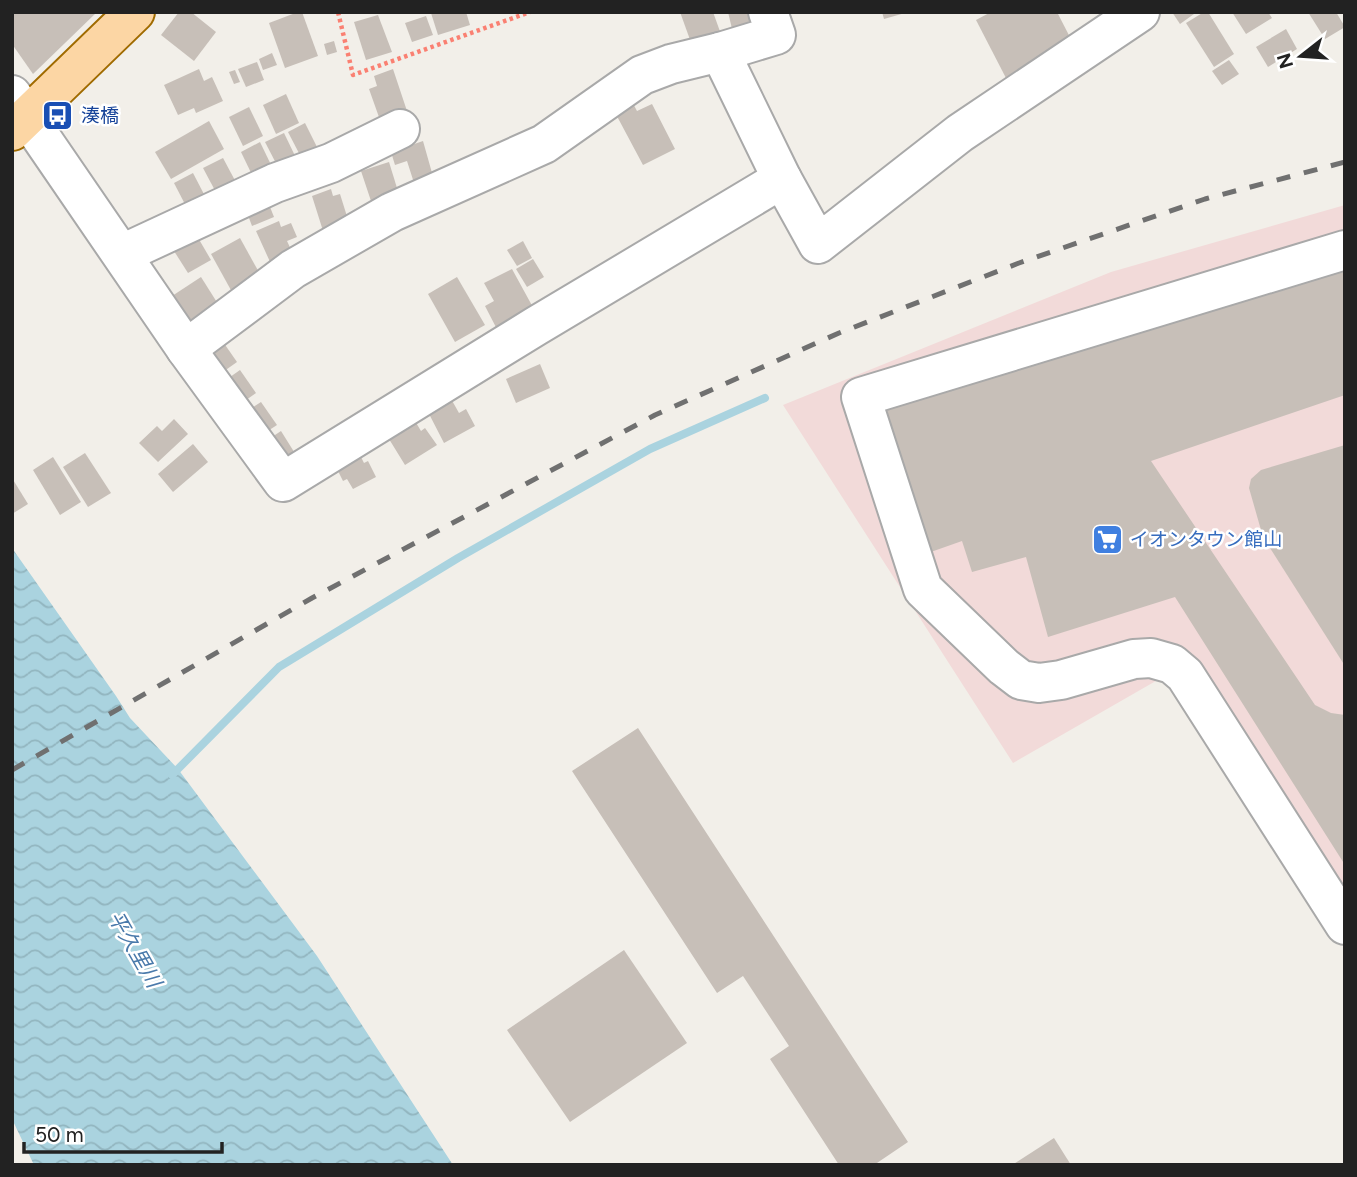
<svg xmlns="http://www.w3.org/2000/svg" width="1357" height="1177" viewBox="0 0 1357 1177" font-family="Figtree,'Noto Sans JP',sans-serif">
	<style>
		.commercial { fill: #f2dad9 }
		.water { fill: url(#water-waves) }
		.lines { fill: none; stroke-linecap: round; stroke-linejoin: round }
		.stream { stroke: #aad3df; stroke-width: 8 }
		.building { fill: #c7bfb8 }
		.minor-casing { stroke: #a9a9a9; stroke-width: 42 }
		.major-casing { stroke: #a06b00; stroke-width: 42 }
		.path { stroke: #fa8072; stroke-width: 4.5; stroke-dasharray: 3.5 3.5; stroke-linecap: butt }
		.minor { stroke: #fff; stroke-width: 38 }
		.major { stroke: #fcd6a4; stroke-width: 38 }
		.rail { stroke: #707070; stroke-width: 5; stroke-dasharray: 14 14; stroke-linecap: butt }
		.labels { text-anchor: middle; dominant-baseline: central; stroke-width: 5; stroke-linejoin: round; paint-order: stroke }
		.transit-label { font-size: 19px; fill: #164399; stroke: #fff; text-anchor: start }
		.shop-label { font-size: 19px; fill: #366cbe; stroke: #fff; text-anchor: start }
		.water-label { font-size: 21px; font-style: italic; fill: #4a7aab; stroke: #fff }
	</style>
	<defs>
		<pattern id="water-waves" width="16" height="10" patternUnits="userSpaceOnUse" patternTransform="scale(1.75)"><rect width="16" height="10" fill="#aad3df"/><path d="M0 5q4-4 8 0t8 0" fill="none" stroke="#92b5bf"/></pattern>
	</defs>
	<rect width="100%" height="100%" fill="#f2efe9"/>
	<path class="commercial" d="M1345,205V938L1168,674L1013,763L783,405L1111,272Z"/>
	<path class="water" d="M12,548L116,696L130,718L178,769L317,956L453,1165H34L12,1119Z"/>
	<g class="lines">
		<path class="stream" d="M172,775L279,667L458,558L650,449L765,398"/>
	</g>
	<g class="building">
		<path d="M12,12H97L33,74L12,44Z"/>
		<path d="M179,12H191L216,32L194,61L161,35Z"/>
		<path d="M298,12H302L318,56L285,68L269,23Z"/>
		<path d="M435,12H466L470,25L438,35L431,13Z"/>
		<path d="M680,12H713L722,37L693,48Z"/>
		<path d="M728,12H754L758,26L733,33Z"/>
		<path d="M882,12H905V13L884,19Z"/>
		<path d="M991,12H1057L1074,45L1007,80L976,20Z"/>
		<path d="M1172,12H1192L1194,14L1180,24Z"/>
		<path d="M1204,12H1208L1234,54L1214,67L1186,23Z"/>
		<path d="M1232,12H1268L1272,18L1246,34Z"/>
		<path d="M1308,12H1336L1345,27L1325,39Z"/>
		<path d="M378,15L392,52L366,60L354,22Z"/>
		<path d="M426,16L433,35L412,42L405,23Z"/>
		<path d="M1286,29L1297,49L1268,67L1256,47Z"/>
		<path d="M334,41L337,52L327,55L324,44Z"/>
		<path d="M272,53L277,65L263,70L259,59Z"/>
		<path d="M1229,60L1239,74L1222,85L1212,71Z"/>
		<path d="M257,62L264,80L246,87L238,69Z"/>
		<path d="M199,69L204,81L212,77L223,101L196,113L194,108L178,115L164,85Z"/>
		<path d="M393,69L407,111L380,120L369,89L377,86L374,76Z"/>
		<path d="M235,70L240,82L234,84L229,72Z"/>
		<path d="M286,94L299,123L276,134L263,105Z"/>
		<path d="M629,96L637,111L652,104L675,149L643,165L611,105Z"/>
		<path d="M249,107L263,136L243,146L229,117Z"/>
		<path d="M209,121L224,149L171,179L155,152Z"/>
		<path d="M305,123L319,151L302,159L288,132Z"/>
		<path d="M284,133L298,162L280,171L265,142Z"/>
		<path d="M423,141L434,180L415,186L407,161L395,165L391,152Z"/>
		<path d="M260,142L274,171L255,181L241,152Z"/>
		<path d="M223,158L239,188L219,198L203,168Z"/>
		<path d="M389,162L401,201L374,210L361,171Z"/>
		<path d="M193,173L207,200L188,210L174,183Z"/>
		<path d="M331,189L333,196L340,194L350,226L324,234L312,196Z"/>
		<path d="M268,202L274,217L252,226L246,210Z"/>
		<path d="M279,221L281,227L291,223L297,237L287,241L293,254L271,264L256,231Z"/>
		<path d="M197,236L211,260L188,273L174,251Z"/>
		<path d="M240,238L261,276L232,292L211,254Z"/>
		<path d="M523,241L532,258L517,266L507,250Z"/>
		<path d="M1345,256V395L1151,461L1315,705L1331,713L1345,715V865L1175,597L1048,637L1026,557L972,572L962,541L928,553L876,397Z"/>
		<path d="M533,259L544,277L527,287L516,269Z"/>
		<path d="M512,269L535,311L500,335L485,306L494,301L484,283Z"/>
		<path d="M201,277L225,315L194,336L169,298Z"/>
		<path d="M457,277L485,325L455,342L428,294Z"/>
		<path d="M221,339L237,362L220,374L204,350Z"/>
		<path d="M540,364L550,388L516,403L506,379Z"/>
		<path d="M240,370L256,393L239,405L223,382Z"/>
		<path d="M450,397L459,413L466,409L475,426L444,443L427,410Z"/>
		<path d="M261,402L277,425L260,436L244,413Z"/>
		<path d="M174,419L188,434L158,462L139,443L157,426L162,431Z"/>
		<path d="M415,421L421,431L425,428L437,445L405,465L389,439Z"/>
		<path d="M281,431L296,455L279,466L263,443Z"/>
		<path d="M193,444L208,462L173,492L158,474Z"/>
		<path d="M1345,445V666L1263,537L1249,488L1251,479L1261,470Z"/>
		<path d="M358,451L364,463L368,461L376,477L353,489L347,479L343,481L334,463Z"/>
		<path d="M85,453L111,493L88,507L63,467Z"/>
		<path d="M53,457L81,502L60,515L33,470Z"/>
		<path d="M12,478L28,504L12,514Z"/>
		<path d="M638,728L908,1142L874,1165H839L770,1059L789,1046L743,976L717,993L572,771Z"/>
		<path d="M624,950L687,1043L570,1122L507,1030Z"/>
		<path d="M1054,1138L1071,1165H1012Z"/>
	</g>
	<g class="lines">
		<defs>
			<g id="minor">
				<path d="M768,12L776,35L720,52L782,179L818,244L960,133L1140,12"/>
				<path d="M12,95L186,349L283,482L536,326L782,179"/>
				<path d="M1345,250L861,397L923,589L1004,667L1021,680L1039,683L1061,680L1134,659L1151,658L1172,664L1185,675L1345,925"/>
				<path d="M122,254L275,183L331,163L400,129"/>
				<path d="M186,349L293,269L392,212L544,144L642,75L671,64L720,52"/>
			</g>
			<path id="major" d="M12,131L135,12"/>
		</defs>
		<use href="#minor" class="minor-casing"/>
		<use href="#major" class="major-casing"/>
		<path class="path" d="M338,12L353,75L530,12"/>
		<use href="#minor" class="minor"/>
		<use href="#major" class="major"/>
		<path class="rail" d="M12,770L312,598L655,415L839,333L1019,263L1205,199L1345,162"/>
	</g>
	<defs>
		<symbol id="bus-square" viewBox="-11 -11 22 22"><rect x="-9" y="-9" width="18" height="18" rx="4" fill="#1a4fb4" stroke="#fff"/><path d="M-5-6H5V4H4V6H2V4H-2V6H-4V4H-5ZM-3.5-4V0h7V-4ZM-3.5 1.2v1.5H-2V1.2ZM2 1.2v1.5H3.5V1.2Z" fill="#fff"/></symbol>
		<symbol id="supermarket-square" viewBox="-11 -11 22 22"><rect x="-9" y="-9" width="18" height="18" rx="4" fill="#3f7fe0" stroke="#fff"/><path d="M-6-5.5h2.5l.6 2H6L4.5 2H-2.5L-4.4-4H-6ZM-1.5 3.2a1.3 1.3 0 1 0 .1 0ZM3 3.2a1.3 1.3 0 1 0 .1 0Z" fill="#fff"/></symbol>
	</defs>
	<g fill-rule="evenodd">
		<use href="#bus-square" x="40" y="98" width="35" height="35"/>
		<use href="#supermarket-square" x="1090" y="522" width="35" height="35"/>
	</g>
	<g class="labels">
		<g class="transit-label">
			<text x="81" y="115">湊橋</text>
		</g>
		<g class="shop-label">
			<text x="1130" y="539">イオンタウン館山</text>
		</g>
		<g class="water-label">
			<text transform="translate(135 949) rotate(60)">平久里川</text>
		</g>
	</g>
	<rect width="1357" height="1177" fill="none" stroke="#222222" stroke-width="28"/>
	<g transform="translate(1301 56) rotate(253)" stroke="#ffffff" stroke-width="5" paint-order="stroke">
	<path d="M0-5L12 26L0 18L-12 26Z" fill="#222222"/>
	<text y="-10" font-size="19" font-weight="bold" text-anchor="middle" fill="#222222">N</text>
	</g>
	<path d="M24 1142v10h198v-10" fill="none" stroke="#222222" stroke-width="3.5"/>
	<text x="35" y="1142" font-size="21" fill="#222222" stroke="#ffffff" stroke-width="5" paint-order="stroke">50 m</text>
</svg>
